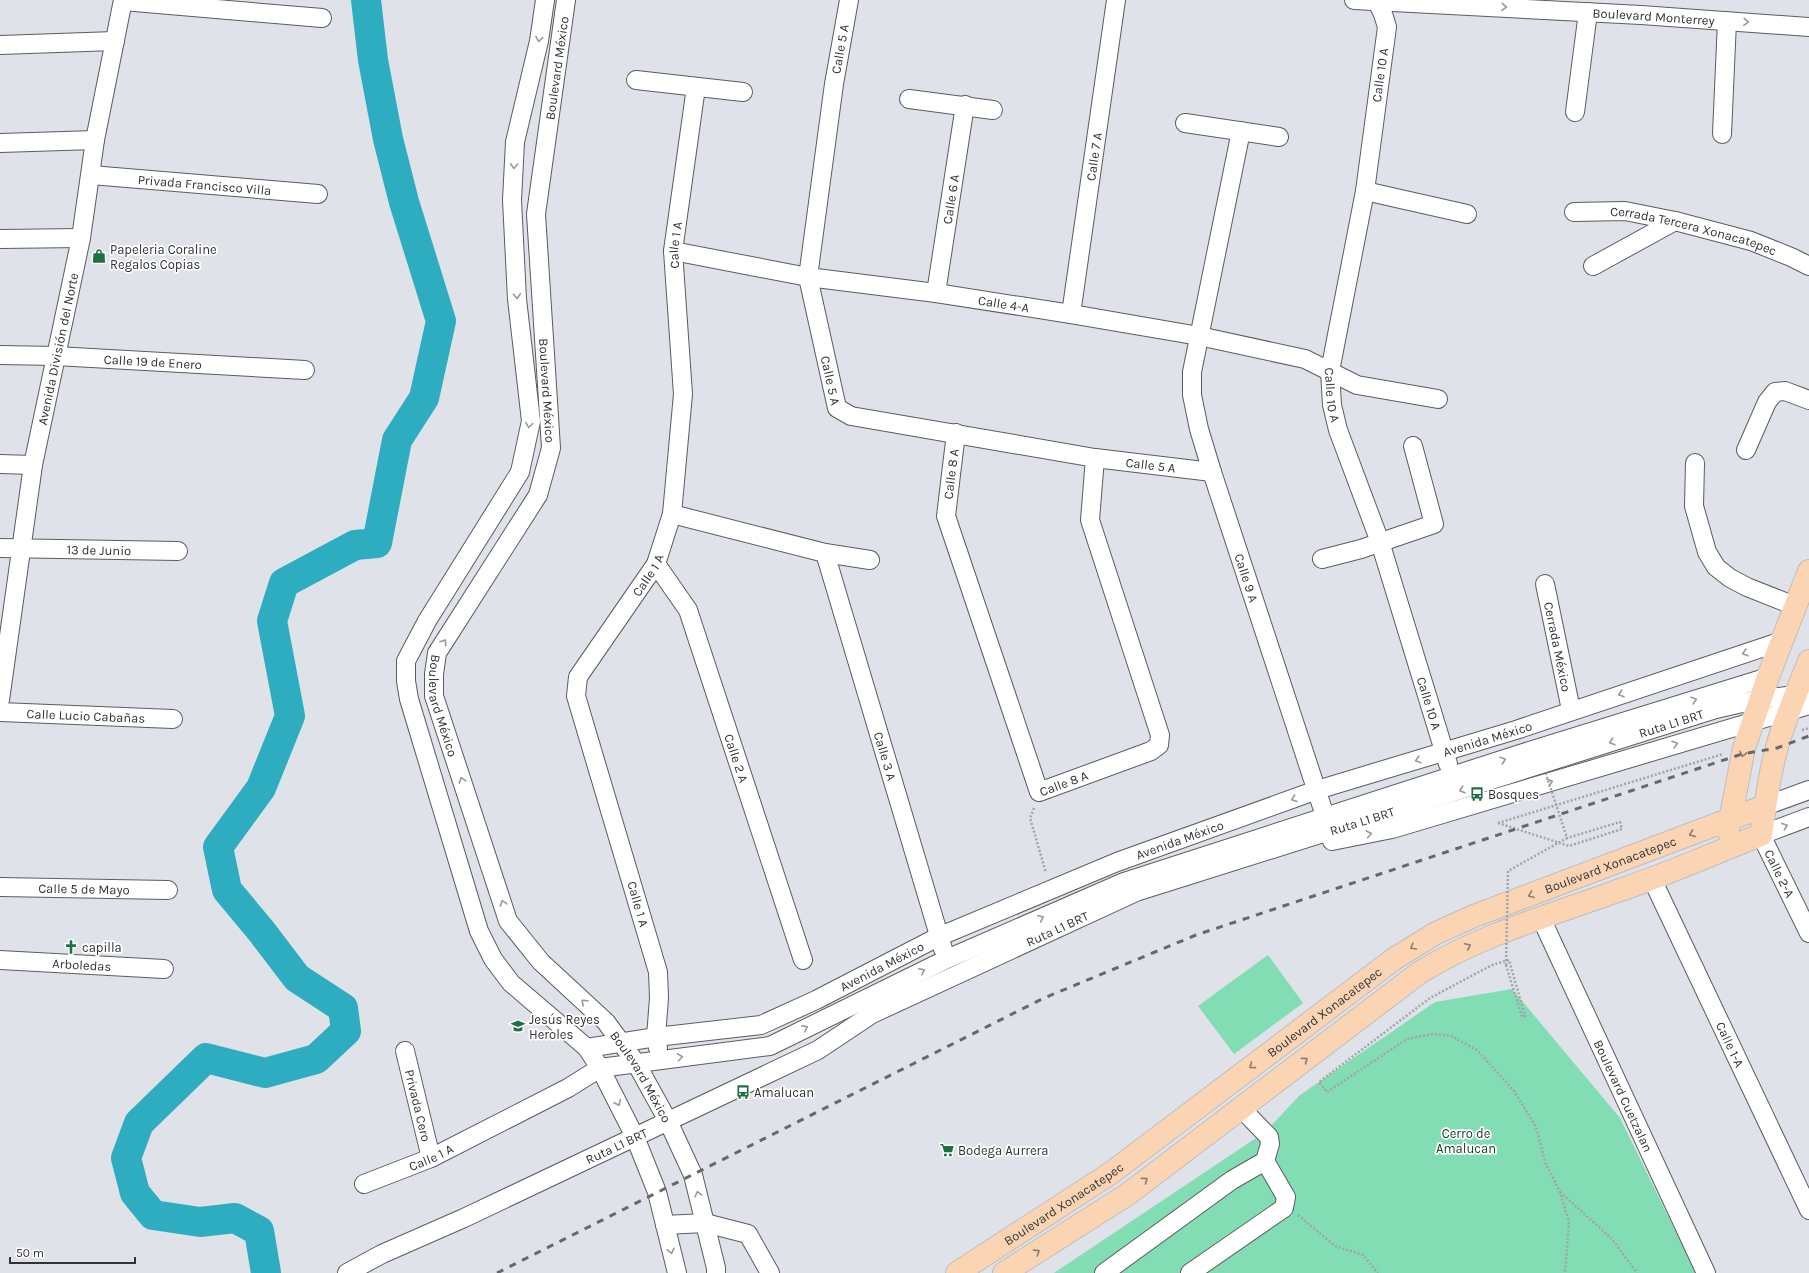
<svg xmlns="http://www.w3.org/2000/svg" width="1809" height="1273" viewBox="0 0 1809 1273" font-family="Karla,sans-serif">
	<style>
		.green { fill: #82ddb4 }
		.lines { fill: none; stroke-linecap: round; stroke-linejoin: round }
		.river { stroke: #2eadc0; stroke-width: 30 }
		.minor-casing { stroke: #5a5c62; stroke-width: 20 }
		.major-casing { stroke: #bdbebf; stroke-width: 24 }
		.path { stroke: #a2a4a9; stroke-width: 2.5; stroke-dasharray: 2 2; stroke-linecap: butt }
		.minor { stroke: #fff; stroke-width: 18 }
		.major { stroke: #fbd4b3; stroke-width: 22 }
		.rail { stroke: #66686b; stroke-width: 3; stroke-dasharray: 7 7; stroke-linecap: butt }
		.path-bridge { stroke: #a2a4a9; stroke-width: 2.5; stroke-dasharray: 2 2; stroke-linecap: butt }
		.oneway { stroke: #98999a }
		.oneway2 { stroke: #8c7b6e }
		.labels { text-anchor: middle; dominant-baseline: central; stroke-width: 3.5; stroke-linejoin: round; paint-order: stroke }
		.street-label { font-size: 13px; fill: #323336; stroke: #fff }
		.poi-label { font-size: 13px; fill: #323336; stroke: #fff; text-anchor: start }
		.park-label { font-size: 13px; fill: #123b2b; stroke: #fff }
	</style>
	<rect width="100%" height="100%" fill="#dfe2e8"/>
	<g class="green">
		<path d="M1268,955L1303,1003L1234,1054L1198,1006Z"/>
		<path d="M1512,989L1620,1118L1696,1273H1054L1265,1132L1300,1095L1435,1002Z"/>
	</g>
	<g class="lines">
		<path class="river" d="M266,1273L259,1231L235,1218L200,1222L153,1215L135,1193L126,1158L139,1123L206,1058L265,1073L316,1059L346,1031L343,1008L297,978L262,932L227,890L218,847L261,788L290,716L272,621L284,583L355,545L377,543L397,440L424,398L441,321L404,202L388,139L373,60L366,0"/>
		<defs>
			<g id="minor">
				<path d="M545,0L539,41L515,142L512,200L517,299L531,421L520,472L427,621L406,661V681L409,699L479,931L493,959L511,983L587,1048L600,1068L635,1137L657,1192L677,1273"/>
				<path id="s1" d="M566,0L536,214L551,448L538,495L437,653L434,674V696L508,921L541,962L606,1022L636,1063L668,1121L693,1175L716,1268V1273"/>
				<path id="s2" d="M849,0L834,84L808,277L837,408L851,416L1095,458L1212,472"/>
				<path id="s3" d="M1354,0L1641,15L1809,27"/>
				<path id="s4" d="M1376,0L1383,14L1387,27L1365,191L1330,371L1332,405L1338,430L1380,542L1448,764"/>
				<path d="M123,1L322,18"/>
				<path d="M0,45L115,41"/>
				<path d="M636,80L743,92"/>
				<path d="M909,99L993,110"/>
				<path d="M1575,112L1588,12"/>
				<path d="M1185,123L1279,137"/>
				<path id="s5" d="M1241,131L1192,372V395L1199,429L1212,472L1325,816"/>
				<path d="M1722,134L1727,21"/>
				<path d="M0,143L95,140"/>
				<path id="s6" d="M91,175L318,194"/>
				<path d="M1365,191L1467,214"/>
				<path id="s7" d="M1574,212L1625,211L1675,221L1751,241L1791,257L1809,266"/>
				<path d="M0,239L81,238"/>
				<path id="s8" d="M673,251L808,277L936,293L1071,314L1199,336L1305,359L1357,385L1438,399"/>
				<path d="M1593,266L1675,221"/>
				<path id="s9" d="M936,293L965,105"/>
				<path id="s10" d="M1071,314L1116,0"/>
				<path id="s11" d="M0,355L56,356L305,370"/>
				<path id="s12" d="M956,433L946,516L1039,792L1151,751L1159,745L1160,735L1090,520L1095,458"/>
				<path d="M1746,450L1767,402L1775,392L1785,391L1809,400"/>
				<path d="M1695,463L1694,506L1707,552L1716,567L1730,578L1747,587L1795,606"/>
				<path d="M0,464L33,465"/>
				<path d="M672,514L825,553L870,560"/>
				<path id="s13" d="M0,548L178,551"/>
				<path id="s14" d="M825,553L943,949"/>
				<path d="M1322,559L1361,549L1434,524L1413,446"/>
				<path id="s15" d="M656,564L688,610L803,960"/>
				<path id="s16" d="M1545,584L1571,710"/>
				<path id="s17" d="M0,700L33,465L81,238L95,140L123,0"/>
				<path id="s18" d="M0,712L173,719"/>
				<path d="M1765,806L1809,790"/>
				<path id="s19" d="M1809,817L1761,835L1809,933"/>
				<path d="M1332,841L1392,829L1809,705"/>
				<path id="s20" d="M1652,879L1809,1210"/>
				<path id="s21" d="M0,887L168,890"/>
				<path id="s22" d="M1541,918L1706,1273"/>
				<path id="s23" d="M0,960L164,969"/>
				<path id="s24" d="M587,1048L656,1037L761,1025L816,1000L938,937L1117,862L1317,790L1516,730L1782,641"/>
				<path id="s25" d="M658,1048L656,1037L659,998L658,972L576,696L578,677L656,564L672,514L683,394L673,251L696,87"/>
				<path id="s26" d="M405,1051L431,1158"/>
				<path id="s27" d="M364,1184L431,1158L568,1088L600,1068L770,1046L947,959L1124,882L1523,753L1768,677"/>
				<path d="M665,1225L705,1223L748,1234L770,1273"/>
				<path id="s28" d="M347,1273L382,1254L464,1218L818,1050L872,1014L1136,892L1716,709L1760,699L1795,695L1809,691"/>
				<path d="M1104,1273L1232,1180L1265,1161L1270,1144L1269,1137L1241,1108"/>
				<path d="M1190,1273L1284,1208L1286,1197L1265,1161"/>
			</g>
			<g id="major">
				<path d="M1728,831L1744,748L1768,677L1809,571"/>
				<path id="s29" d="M957,1273L1111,1173L1394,959L1436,933L1474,916L1765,806"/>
				<path d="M1004,1273L1128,1194L1419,973C1481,934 1552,915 1620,890C1668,874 1714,853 1761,835C1765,806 1769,775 1777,747C1785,718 1798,690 1809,661"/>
			</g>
		</defs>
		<use href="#minor" class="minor-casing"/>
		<use href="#major" class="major-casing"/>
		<g class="path">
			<path d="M1802,730L1809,728"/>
			<path d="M1034,808L1030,818L1046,873"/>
			<path d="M1498,823L1723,754"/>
			<path d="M1498,823L1569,846L1622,829L1620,822L1567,838"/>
			<path d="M1506,965L1522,1017L1525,1016L1509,960L1492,965L1430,998L1319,1082L1327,1092L1407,1039L1433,1034L1451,1036L1477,1050L1514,1091L1536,1127L1545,1162L1560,1192L1569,1222L1565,1273"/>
			<path d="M1560,1192L1612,1239L1637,1273"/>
			<path d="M1298,1215L1335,1246L1363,1255L1378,1273"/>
		</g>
		<use href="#minor" class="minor"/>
		<use href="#major" class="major"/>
		<path class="rail" d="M497,1273L1044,998L1196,935L1742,754L1777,748L1809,736"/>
		<path class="path-bridge" d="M1506,965L1508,871L1567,838L1546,774"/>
	</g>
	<defs><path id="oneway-chevron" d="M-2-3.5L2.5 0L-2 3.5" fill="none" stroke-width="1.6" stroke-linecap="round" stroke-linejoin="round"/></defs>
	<g class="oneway">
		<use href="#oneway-chevron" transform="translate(1504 7) rotate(3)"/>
		<use href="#oneway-chevron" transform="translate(1746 22) rotate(4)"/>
		<use href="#oneway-chevron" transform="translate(539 39) rotate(99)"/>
		<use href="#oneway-chevron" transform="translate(514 166) rotate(93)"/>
		<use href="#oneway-chevron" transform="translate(517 296) rotate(86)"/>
		<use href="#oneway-chevron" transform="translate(529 425) rotate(98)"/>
		<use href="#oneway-chevron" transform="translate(444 642) rotate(-57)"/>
		<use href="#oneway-chevron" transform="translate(1745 653) rotate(162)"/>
		<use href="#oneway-chevron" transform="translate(1621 694) rotate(162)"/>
		<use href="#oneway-chevron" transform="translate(1694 700) rotate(-17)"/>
		<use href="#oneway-chevron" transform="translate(1612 742) rotate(162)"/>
		<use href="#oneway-chevron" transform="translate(1675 744) rotate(-17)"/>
		<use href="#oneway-chevron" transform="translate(1418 760) rotate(163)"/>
		<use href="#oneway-chevron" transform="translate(1503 760) rotate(-18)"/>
		<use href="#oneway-chevron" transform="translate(462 780) rotate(-108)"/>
		<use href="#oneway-chevron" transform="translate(1550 782) rotate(-17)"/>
		<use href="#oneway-chevron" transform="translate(1462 790) rotate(162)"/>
		<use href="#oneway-chevron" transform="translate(1294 799) rotate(160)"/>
		<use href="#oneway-chevron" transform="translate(1785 826) rotate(-20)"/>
		<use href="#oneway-chevron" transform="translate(1369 834) rotate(-11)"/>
		<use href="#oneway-chevron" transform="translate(503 903) rotate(-108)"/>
		<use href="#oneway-chevron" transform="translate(1041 918) rotate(-23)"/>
		<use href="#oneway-chevron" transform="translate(922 971) rotate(-26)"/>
		<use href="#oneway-chevron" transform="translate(584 1002) rotate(-137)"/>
		<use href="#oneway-chevron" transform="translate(805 1028) rotate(-26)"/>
		<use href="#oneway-chevron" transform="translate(680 1057) rotate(-7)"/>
		<use href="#oneway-chevron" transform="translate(618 1103) rotate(63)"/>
		<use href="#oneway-chevron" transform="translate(698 1194) rotate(-104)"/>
		<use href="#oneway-chevron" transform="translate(671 1251) rotate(76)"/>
	</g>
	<g class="oneway2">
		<use href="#oneway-chevron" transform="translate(1743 754) rotate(104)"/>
		<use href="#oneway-chevron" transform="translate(1692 834) rotate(159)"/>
		<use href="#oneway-chevron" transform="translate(1531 895) rotate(159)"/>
		<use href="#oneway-chevron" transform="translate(1468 946) rotate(-25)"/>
		<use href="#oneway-chevron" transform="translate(1413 947) rotate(149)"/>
		<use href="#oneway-chevron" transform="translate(1305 1060) rotate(-37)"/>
		<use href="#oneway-chevron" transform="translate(1252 1066) rotate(143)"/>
		<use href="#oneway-chevron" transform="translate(1145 1180) rotate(-37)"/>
		<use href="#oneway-chevron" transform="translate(1037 1252) rotate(-33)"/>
	</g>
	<defs>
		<symbol id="shop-bare" viewBox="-9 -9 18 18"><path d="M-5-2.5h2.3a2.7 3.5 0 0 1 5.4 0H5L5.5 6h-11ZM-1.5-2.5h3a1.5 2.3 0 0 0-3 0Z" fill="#1d7041" stroke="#fff" stroke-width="2.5" paint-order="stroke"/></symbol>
		<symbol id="bus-bare" viewBox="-9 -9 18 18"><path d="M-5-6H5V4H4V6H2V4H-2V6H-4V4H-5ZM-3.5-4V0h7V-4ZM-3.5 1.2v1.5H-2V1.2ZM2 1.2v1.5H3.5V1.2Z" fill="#1d7041" stroke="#fff" stroke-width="2.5" paint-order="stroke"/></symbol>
		<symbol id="church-bare" viewBox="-9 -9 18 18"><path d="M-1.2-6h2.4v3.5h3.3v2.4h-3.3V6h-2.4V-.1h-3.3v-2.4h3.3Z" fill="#1d7041" stroke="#fff" stroke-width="2.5" paint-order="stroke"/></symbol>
		<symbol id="school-bare" viewBox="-9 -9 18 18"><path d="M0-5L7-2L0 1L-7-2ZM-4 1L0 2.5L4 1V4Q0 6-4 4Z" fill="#1d7041" stroke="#fff" stroke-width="2.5" paint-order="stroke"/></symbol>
		<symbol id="supermarket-bare" viewBox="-9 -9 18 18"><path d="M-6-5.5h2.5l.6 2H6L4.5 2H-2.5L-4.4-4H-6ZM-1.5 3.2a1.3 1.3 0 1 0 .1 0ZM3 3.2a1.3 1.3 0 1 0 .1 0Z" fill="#1d7041" stroke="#fff" stroke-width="2.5" paint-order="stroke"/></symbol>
	</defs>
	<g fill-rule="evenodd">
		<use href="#shop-bare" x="89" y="246" width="20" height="20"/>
		<use href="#bus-bare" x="1467" y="784" width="20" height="20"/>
		<use href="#church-bare" x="61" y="937" width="20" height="20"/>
		<use href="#school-bare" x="508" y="1016" width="20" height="20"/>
		<use href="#bus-bare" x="733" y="1082" width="20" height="20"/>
		<use href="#supermarket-bare" x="937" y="1140" width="20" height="20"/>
	</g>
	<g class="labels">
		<g class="street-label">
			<text stroke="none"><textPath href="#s3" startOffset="300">Boulevard Monterrey</textPath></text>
			<text transform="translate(840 49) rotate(-80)">Calle 5 A</text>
			<text transform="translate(557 68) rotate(-82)">Boulevard México</text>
			<text transform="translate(1380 75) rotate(-82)">Calle 10 A</text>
			<text stroke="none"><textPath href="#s10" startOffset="159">Calle 7 A</textPath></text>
			<text stroke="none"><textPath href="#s6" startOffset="114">Privada Francisco Villa</textPath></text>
			<text stroke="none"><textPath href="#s9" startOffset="95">Calle 6 A</textPath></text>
			<text stroke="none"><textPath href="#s7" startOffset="122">Cerrada Tercera Xonacatepec</textPath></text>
			<text stroke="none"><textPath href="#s25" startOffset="843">Calle 1 A</textPath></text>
			<text stroke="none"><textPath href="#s8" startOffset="335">Calle 4-A</textPath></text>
			<text stroke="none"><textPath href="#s17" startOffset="356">Avenida División del Norte</textPath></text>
			<text stroke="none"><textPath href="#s11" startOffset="153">Calle 19 de Enero</textPath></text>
			<text stroke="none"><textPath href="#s2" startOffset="386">Calle 5 A</textPath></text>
			<text stroke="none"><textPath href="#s1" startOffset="393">Boulevard México</textPath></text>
			<text stroke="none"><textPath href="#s4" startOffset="402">Calle 10 A</textPath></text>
			<text stroke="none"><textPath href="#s2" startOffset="734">Calle 5 A</textPath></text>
			<text transform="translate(951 474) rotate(-83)">Calle 8 A</text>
			<text stroke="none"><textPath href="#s13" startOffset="99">13 de Junio</textPath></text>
			<text stroke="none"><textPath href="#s25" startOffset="507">Calle 1 A</textPath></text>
			<text stroke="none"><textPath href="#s5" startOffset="460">Calle 9 A</textPath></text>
			<text stroke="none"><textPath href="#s16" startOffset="64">Cerrada México</textPath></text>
			<text stroke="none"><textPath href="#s4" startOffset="726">Calle 10 A</textPath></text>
			<text stroke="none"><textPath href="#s1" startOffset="741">Boulevard México</textPath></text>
			<text stroke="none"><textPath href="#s18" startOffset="86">Calle Lucio Cabañas</textPath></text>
			<text stroke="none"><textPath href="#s28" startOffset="1438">Ruta L1 BRT</textPath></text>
			<text stroke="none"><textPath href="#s24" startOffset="958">Avenida México</textPath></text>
			<text stroke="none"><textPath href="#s14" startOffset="212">Calle 3 A</textPath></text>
			<text stroke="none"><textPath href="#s15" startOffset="212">Calle 2 A</textPath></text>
			<text stroke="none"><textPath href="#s12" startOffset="401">Calle 8 A</textPath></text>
			<text stroke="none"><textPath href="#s28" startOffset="1114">Ruta L1 BRT</textPath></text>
			<text stroke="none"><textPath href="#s24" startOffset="634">Avenida México</textPath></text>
			<text stroke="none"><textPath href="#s29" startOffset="775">Boulevard Xonacatepec</textPath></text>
			<text stroke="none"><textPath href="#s19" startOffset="94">Calle 2-A</textPath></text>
			<text stroke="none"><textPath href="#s21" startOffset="84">Calle 5 de Mayo</textPath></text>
			<text transform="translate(638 904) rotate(74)">Calle 1 A</text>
			<text stroke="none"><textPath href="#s28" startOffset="790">Ruta L1 BRT</textPath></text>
			<text stroke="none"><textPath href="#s23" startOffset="82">Arboledas</textPath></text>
			<text stroke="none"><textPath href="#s24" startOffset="310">Avenida México</textPath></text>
			<text stroke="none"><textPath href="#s29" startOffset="451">Boulevard Xonacatepec</textPath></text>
			<text stroke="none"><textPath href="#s20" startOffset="183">Calle 1-A</textPath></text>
			<text stroke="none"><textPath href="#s1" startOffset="1173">Boulevard México</textPath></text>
			<text stroke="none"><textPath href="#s22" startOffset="196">Boulevard Cuetzalan</textPath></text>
			<text stroke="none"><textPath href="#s26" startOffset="56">Privada Cero</textPath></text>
			<text stroke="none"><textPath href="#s28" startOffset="298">Ruta L1 BRT</textPath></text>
			<text stroke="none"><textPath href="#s27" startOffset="72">Calle 1 A</textPath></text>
			<text stroke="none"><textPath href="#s29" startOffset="127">Boulevard Xonacatepec</textPath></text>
		</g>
		<g class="poi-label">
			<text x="110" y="249">Papeleria Coraline<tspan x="110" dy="15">Regalos Copias</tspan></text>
			<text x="1488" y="794">Bosques</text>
			<text x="82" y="947">capilla</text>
			<text x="529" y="1019">Jesús Reyes<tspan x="529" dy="15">Heroles</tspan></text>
			<text x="754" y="1092">Amalucan</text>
			<text x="958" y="1150">Bodega Aurrera</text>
		</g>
		<g class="park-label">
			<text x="1466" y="1133">Cerro de<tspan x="1466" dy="15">Amalucan</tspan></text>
		</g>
	</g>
	<path d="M10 1257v6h125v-6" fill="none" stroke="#323336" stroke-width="2"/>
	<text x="16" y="1257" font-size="12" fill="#323336" stroke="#ffffff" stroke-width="3" paint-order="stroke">50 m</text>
</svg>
